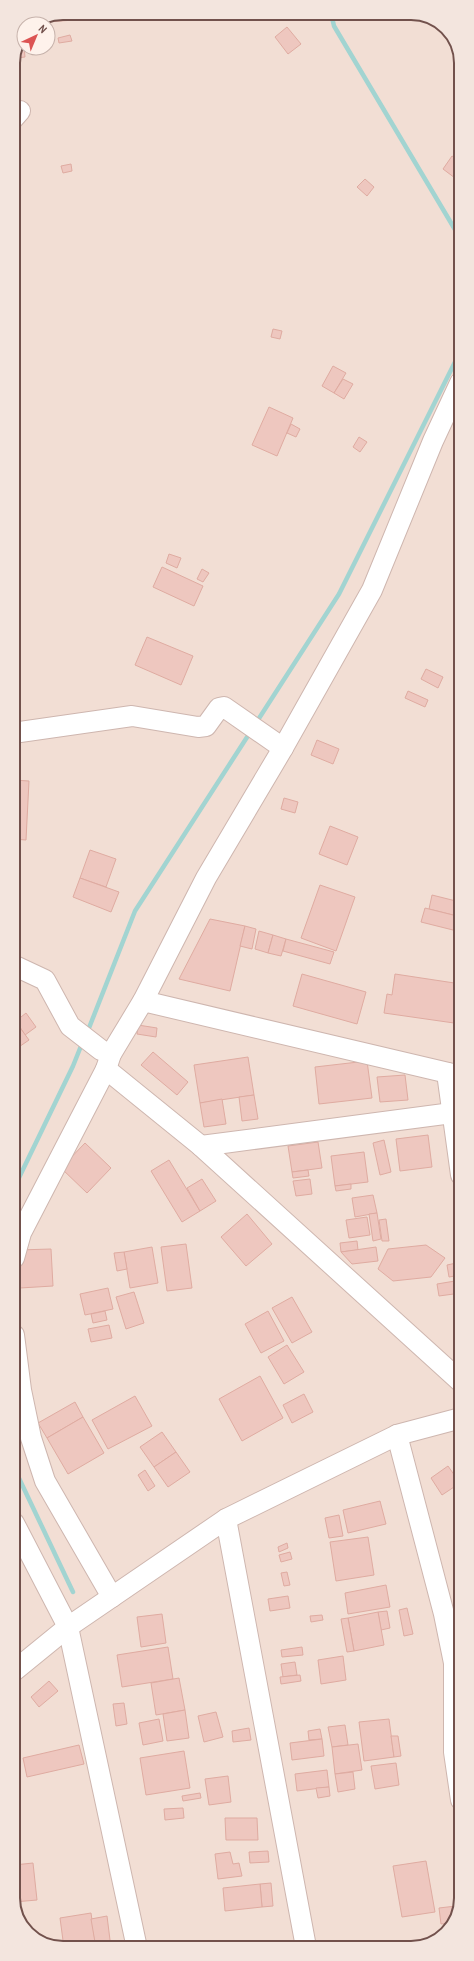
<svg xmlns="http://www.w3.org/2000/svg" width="474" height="1961" viewBox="0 0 474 1961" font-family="'Archivo Narrow',sans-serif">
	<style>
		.residential { fill: #f2ded4 }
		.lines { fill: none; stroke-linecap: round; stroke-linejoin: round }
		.stream { stroke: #a2d4d1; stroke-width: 4.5 }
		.building { fill: #eec7bf; stroke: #dfaba1 }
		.minor-casing { stroke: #ceb6af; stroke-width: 22 }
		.minor { stroke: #fff; stroke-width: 20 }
		.rim { fill: none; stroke: #72514c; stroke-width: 2 }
	</style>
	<rect width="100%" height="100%" fill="#fbeee5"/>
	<path class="residential" d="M63,13H417L446,28L460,54L461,1898L449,1931L420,1947L60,1948L30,1935L14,1907L13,63L24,37V48H48V24H37Z"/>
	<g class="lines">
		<g class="stream">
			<path d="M331,13L334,26L460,238"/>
			<path d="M256,723L339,594L460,352"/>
			<path d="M87,1033L135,911L251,731"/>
			<path d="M14,1188L73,1066L83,1041"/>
			<path d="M14,1459L17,1474L73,1592"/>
		</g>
	</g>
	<g class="building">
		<path d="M63,13H75V20L45,22Z"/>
		<path d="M287,27L301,44L288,54L275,37Z"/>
		<path d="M70,35L72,41L59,43L58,38Z"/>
		<path d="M20,47H24L25,57L17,58V54Z"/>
		<path d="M452,156L460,161L459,181L443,169Z"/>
		<path d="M71,164L72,171L63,173L61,166Z"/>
		<path d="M365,179L374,187L367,196L357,187Z"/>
		<path d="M273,329L282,331L280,339L271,337Z"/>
		<path d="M333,366L346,373L334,393L322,386Z"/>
		<path d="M343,379L353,384L344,399L334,393Z"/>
		<path d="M269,407L293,418L277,456L252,445Z"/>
		<path d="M291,424L300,429L296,437L287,433Z"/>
		<path d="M359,437L367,442L360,452L353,447Z"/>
		<path d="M169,554L181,558L177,568L166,563Z"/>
		<path d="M162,567L203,586L194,606L153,587Z"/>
		<path d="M202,569L209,573L203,582L197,579Z"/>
		<path d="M147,637L193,656L181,685L135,665Z"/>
		<path d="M426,669L443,677L438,688L421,679Z"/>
		<path d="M408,691L428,700L425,707L405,698Z"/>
		<path d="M317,740L339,749L333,764L311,755Z"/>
		<path d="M13,780L29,781L26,840L13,839Z"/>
		<path d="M284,798L298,802L295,813L281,809Z"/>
		<path d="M330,826L358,837L347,865L319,854Z"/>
		<path d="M90,850L116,859L106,887L80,878Z"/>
		<path d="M80,878L119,892L111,912L73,897Z"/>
		<path d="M320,885L355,897L336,951L301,938Z"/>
		<path d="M432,895L460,902L461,917L429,909Z"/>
		<path d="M425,908L461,917V932L421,922Z"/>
		<path d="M210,919L245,926L230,991L179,979Z"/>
		<path d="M245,926L256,929L252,949L240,946Z"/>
		<path d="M259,931L273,935L268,953L255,949Z"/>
		<path d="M273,935L286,939L281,956L268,953Z"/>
		<path d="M286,939L334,952L330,964L283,951Z"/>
		<path d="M302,974L366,992L357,1024L293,1006Z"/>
		<path d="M395,974L461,984L459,1004H461V1024L384,1013L387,994L392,995Z"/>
		<path d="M26,1013L36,1027L25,1035L16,1021Z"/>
		<path d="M13,1018L29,1040L13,1051Z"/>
		<path d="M138,1025L157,1028L156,1037L137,1034Z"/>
		<path d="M153,1052L188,1082L177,1095L141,1065Z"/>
		<path d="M248,1057L254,1095L200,1103L194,1065Z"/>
		<path d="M367,1061L372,1098L319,1104L315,1067Z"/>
		<path d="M405,1075L408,1100L380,1102L377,1077Z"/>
		<path d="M254,1095L258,1119L242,1121L239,1097Z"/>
		<path d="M222,1099L226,1124L204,1127L200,1103Z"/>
		<path d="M428,1135L432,1167L400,1171L396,1139Z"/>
		<path d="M384,1140L391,1172L380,1175L373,1143Z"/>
		<path d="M318,1142L322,1168L292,1172L288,1146Z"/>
		<path d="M85,1143L111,1168L87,1193L61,1168Z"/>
		<path d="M364,1152L368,1182L335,1186L331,1156Z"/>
		<path d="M169,1160L200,1211L182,1222L151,1171Z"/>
		<path d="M308,1170L309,1176L293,1178L292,1172Z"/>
		<path d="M202,1179L216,1201L200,1211L187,1188Z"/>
		<path d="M310,1179L312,1194L296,1196L293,1181Z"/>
		<path d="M351,1184V1189L336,1191L335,1186Z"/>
		<path d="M373,1195L377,1213L355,1217L352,1198Z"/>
		<path d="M377,1213L381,1239L373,1241L369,1214Z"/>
		<path d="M247,1214L272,1244L246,1266L221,1237Z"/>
		<path d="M367,1217L370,1235L349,1238L346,1220Z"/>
		<path d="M386,1219L389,1241H382L379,1220Z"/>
		<path d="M357,1241L358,1250L341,1252L340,1243Z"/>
		<path d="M186,1244L192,1288L167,1291L161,1247Z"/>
		<path d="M426,1245L445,1258L431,1277L393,1281L378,1269L388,1249Z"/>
		<path d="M152,1247L158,1283L130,1288L124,1252Z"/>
		<path d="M376,1247L378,1261L352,1264L341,1252Z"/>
		<path d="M51,1249L53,1286L20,1288L18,1250Z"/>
		<path d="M124,1252L127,1269L117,1271L114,1253Z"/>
		<path d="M461,1262V1275L449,1277L447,1265Z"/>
		<path d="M461,1280V1293L439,1296L437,1284Z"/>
		<path d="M108,1288L113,1309L85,1315L80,1294Z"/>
		<path d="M134,1292L144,1323L126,1329L116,1297Z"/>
		<path d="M292,1297L312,1332L292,1343L272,1308Z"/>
		<path d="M105,1311L107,1320L93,1323L91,1314Z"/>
		<path d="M268,1311L284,1341L261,1353L245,1324Z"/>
		<path d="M109,1325L112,1338L91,1342L88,1329Z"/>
		<path d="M287,1345L304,1372L284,1384L268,1357Z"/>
		<path d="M260,1376L283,1418L242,1441L219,1399Z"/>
		<path d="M304,1394L313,1412L292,1423L283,1405Z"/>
		<path d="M135,1396L152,1426L108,1449L92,1420Z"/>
		<path d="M75,1402L83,1417L47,1438L38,1423Z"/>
		<path d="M83,1417L104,1453L68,1474L47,1438Z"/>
		<path d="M162,1432L176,1452L154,1467L140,1447Z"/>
		<path d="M176,1452L190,1472L168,1487L154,1467Z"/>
		<path d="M448,1466L460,1483L442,1495L431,1478Z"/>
		<path d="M145,1470L155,1486L148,1491L138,1475Z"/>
		<path d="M380,1501L386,1524L348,1533L343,1510Z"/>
		<path d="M460,1510H461V1520L457,1518Z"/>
		<path d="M339,1515L343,1536L329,1538L325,1518Z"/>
		<path d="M368,1537L374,1575L336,1581L330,1542Z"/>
		<path d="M287,1543L288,1548L279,1552L278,1547Z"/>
		<path d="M290,1552L292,1559L281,1562L279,1555Z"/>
		<path d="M287,1572L290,1585L284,1586L281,1573Z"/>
		<path d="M386,1585L390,1607L348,1614L345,1593Z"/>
		<path d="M288,1596L290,1608L270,1611L268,1599Z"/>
		<path d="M407,1608L413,1634L404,1636L399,1610Z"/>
		<path d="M387,1611L390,1628L381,1630L378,1612Z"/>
		<path d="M378,1612L384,1645L354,1651L348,1618Z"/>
		<path d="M162,1614L166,1643L141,1647L137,1617Z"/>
		<path d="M322,1615L323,1620L311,1622L310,1616Z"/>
		<path d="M348,1618L354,1651L347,1652L341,1619Z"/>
		<path d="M168,1647L173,1679L122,1687L117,1655Z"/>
		<path d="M302,1647L303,1655L282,1657L281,1650Z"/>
		<path d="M343,1656L346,1680L321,1684L318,1660Z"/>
		<path d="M295,1662L297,1675L283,1677L281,1664Z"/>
		<path d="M300,1675L301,1681L281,1684L280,1677Z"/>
		<path d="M179,1678L185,1710L156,1715L151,1683Z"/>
		<path d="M49,1681L58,1691L39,1707L31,1697Z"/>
		<path d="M124,1703L127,1724L116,1726L113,1704Z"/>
		<path d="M185,1710L189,1738L167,1741L163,1714Z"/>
		<path d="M216,1712L223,1737L204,1742L198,1716Z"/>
		<path d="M159,1719L163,1741L143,1745L139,1723Z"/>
		<path d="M389,1719L394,1757L364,1761L359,1722Z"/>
		<path d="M345,1725L348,1745L332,1747L328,1727Z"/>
		<path d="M249,1728L251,1740L233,1742L232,1731Z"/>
		<path d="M320,1729L322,1739L309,1740L308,1731Z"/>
		<path d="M391,1736H398L401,1756L394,1757Z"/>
		<path d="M322,1739L324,1756L292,1760L290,1743Z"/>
		<path d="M358,1744L362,1770L335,1774L332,1747Z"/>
		<path d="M79,1745L84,1764L27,1777L23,1758Z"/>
		<path d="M184,1751L190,1788L146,1795L140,1758Z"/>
		<path d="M396,1763L399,1785L375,1789L371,1766Z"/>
		<path d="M327,1770L329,1787L297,1791L295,1774Z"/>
		<path d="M353,1772L355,1789L338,1792L335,1774Z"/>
		<path d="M228,1776L231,1802L209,1805L205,1779Z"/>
		<path d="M329,1787L330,1796L318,1798L316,1788Z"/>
		<path d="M200,1793L201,1798L183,1801L182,1796Z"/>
		<path d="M183,1808L184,1818L165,1820L164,1809Z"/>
		<path d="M225,1818H257L258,1840H226Z"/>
		<path d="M268,1851L269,1862L250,1863L249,1852Z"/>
		<path d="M230,1852L233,1864L239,1863L242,1876L218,1879L215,1854Z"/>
		<path d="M426,1861L435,1912L402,1917L393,1866Z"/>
		<path d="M33,1863L37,1900L14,1902V1865Z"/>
		<path d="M271,1883L273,1906L262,1907L260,1884Z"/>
		<path d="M260,1884L262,1907L225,1911L223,1888Z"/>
		<path d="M456,1906V1910L451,1923L441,1924L439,1908Z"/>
		<path d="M91,1913L96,1948H64L60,1918Z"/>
		<path d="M107,1916L111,1948H96L91,1919Z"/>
	</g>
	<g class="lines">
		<defs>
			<g id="minor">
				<path d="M13,119L20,111"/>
				<path d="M13,733L132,716L198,727L206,726L219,708L224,707L283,748"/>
				<path d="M13,965L45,980L70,1026L101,1050L111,1054"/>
				<path d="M143,1001L461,1076"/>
				<path d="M106,1069L201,1146L461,1382"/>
				<path d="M447,1073L461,1175"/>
				<path d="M201,1146L452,1113"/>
				<path d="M14,1258L21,1233L106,1069L111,1054L143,1001L206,878L283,748L372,590L433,441L460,383"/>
				<path d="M14,1335L21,1390L31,1438L45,1481L112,1597"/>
				<path d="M397,1435L444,1614L454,1663V1752L461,1800"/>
				<path d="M226,1519L306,1947"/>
				<path d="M14,1523L68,1627L137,1948"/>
				<path d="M14,1671L68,1627L226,1519L397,1435L461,1418"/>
			</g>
		</defs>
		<use href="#minor" class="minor-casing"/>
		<use href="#minor" class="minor"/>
	</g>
	<path d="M0 0H474V1961H0ZM63 20H411A43 43 0 0 1 454 63V1898A43 43 0 0 1 411 1941H63A43 43 0 0 1 20 1898V63A43 43 0 0 1 63 20Z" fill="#f3e5de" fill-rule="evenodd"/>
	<path class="rim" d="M63 20H411A43 43 0 0 1 454 63V1898A43 43 0 0 1 411 1941H63A43 43 0 0 1 20 1898V63A43 43 0 0 1 63 20Z"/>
	<g transform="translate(36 36) rotate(44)"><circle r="19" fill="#fef2eb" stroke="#c6b2ab"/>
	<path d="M0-3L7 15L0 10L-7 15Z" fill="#dc5453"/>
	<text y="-6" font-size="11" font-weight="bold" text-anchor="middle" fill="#72514c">N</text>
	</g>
</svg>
